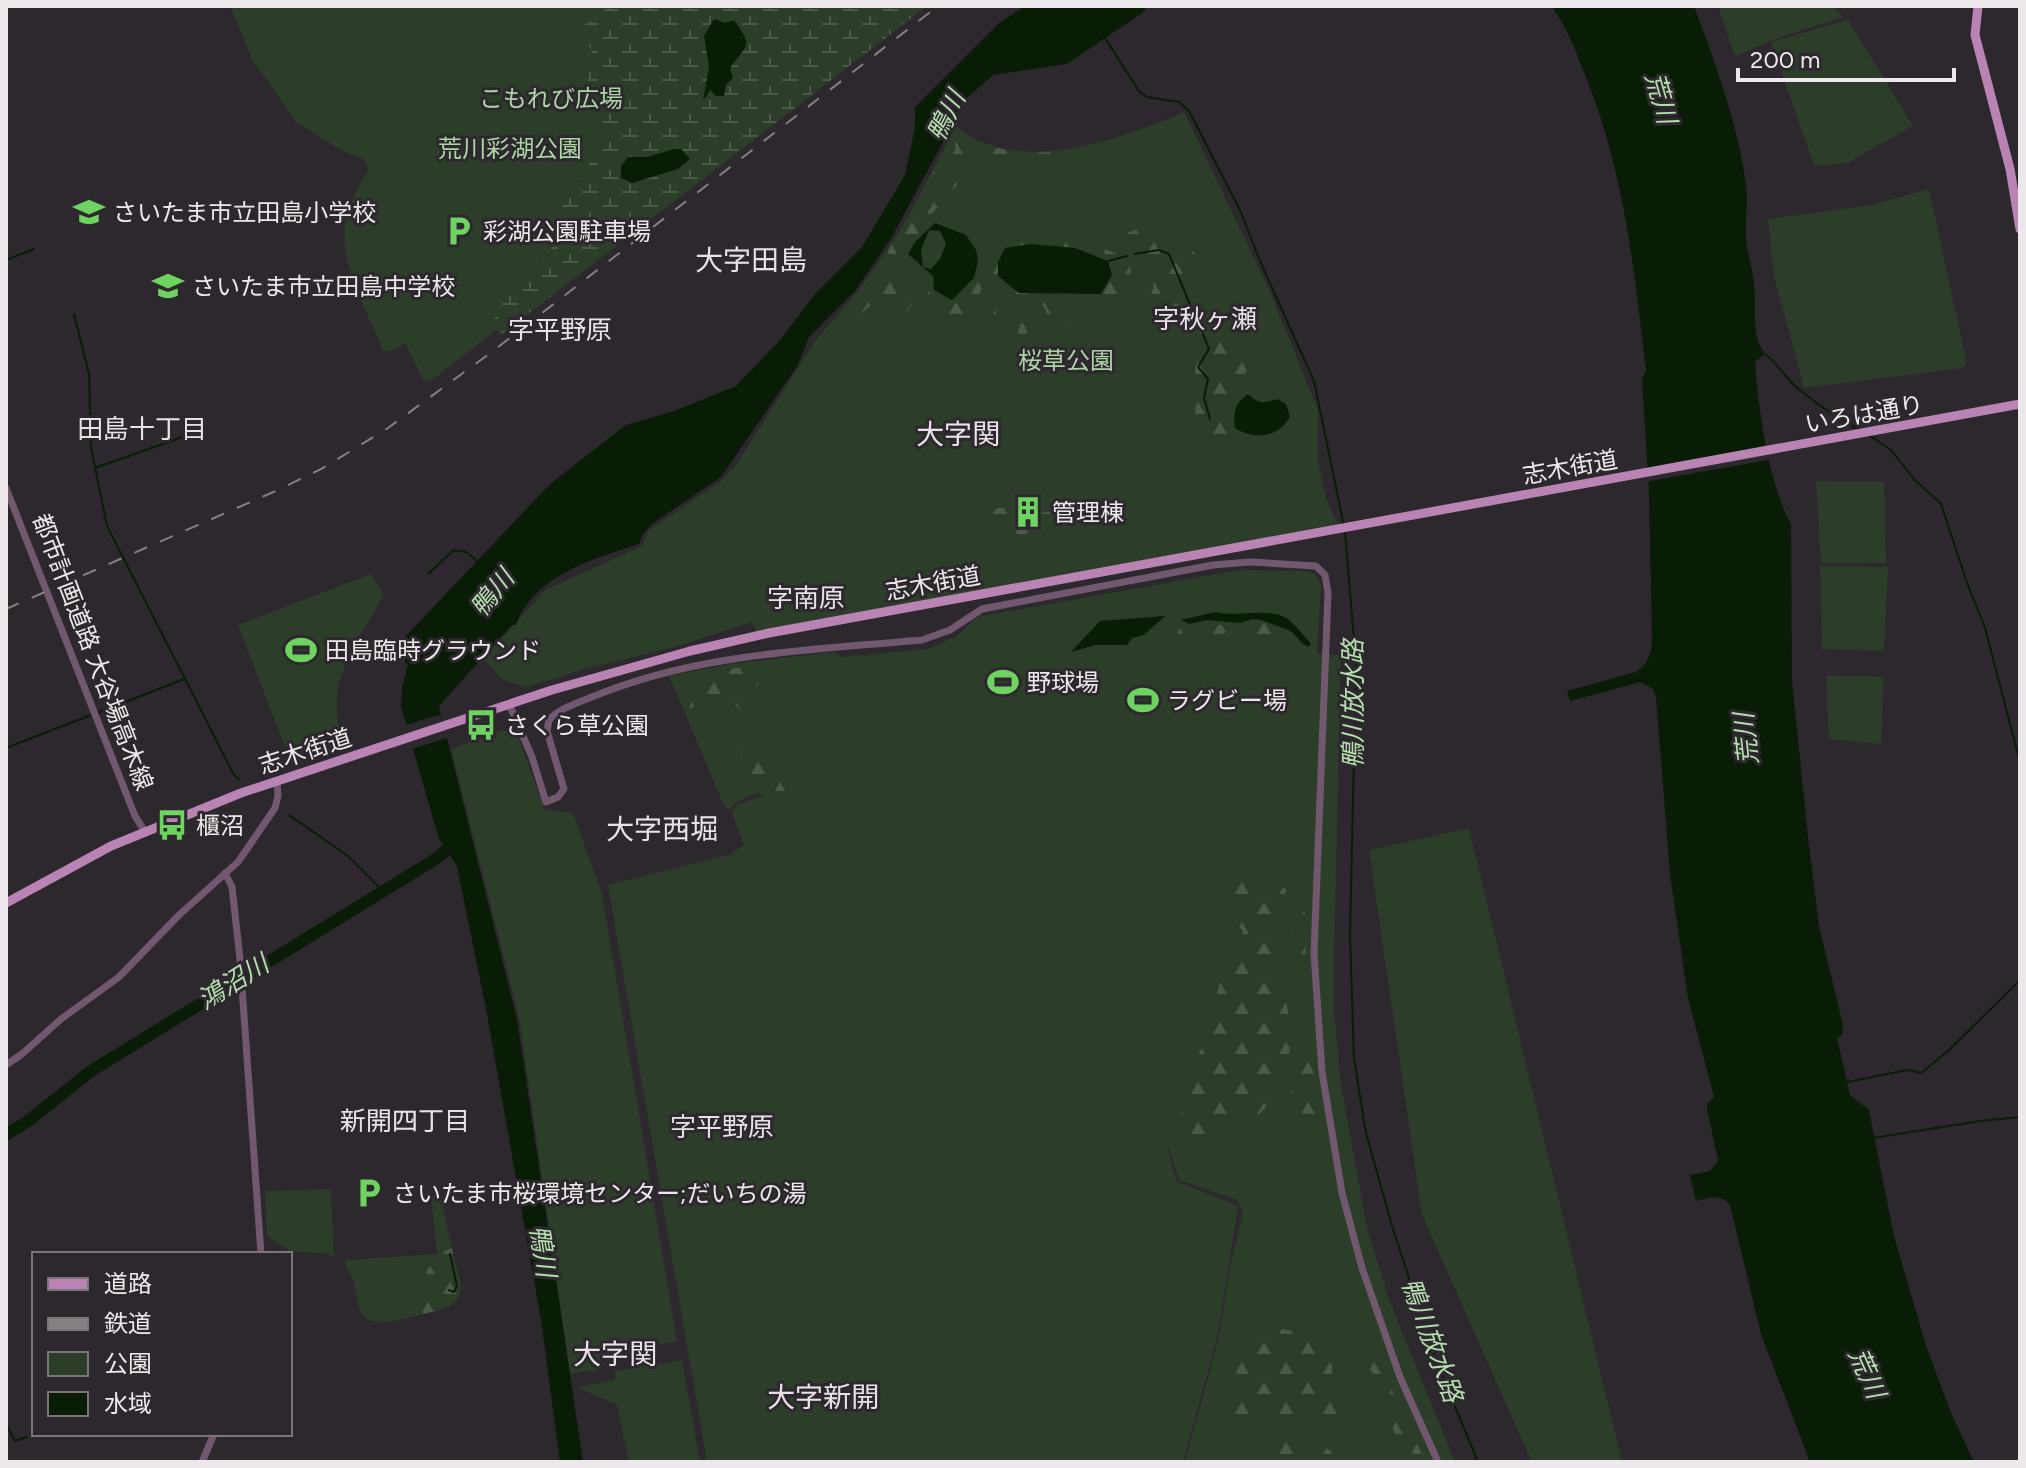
<svg xmlns="http://www.w3.org/2000/svg" width="2026" height="1468" viewBox="0 0 2026 1468" font-family="Figtree,'Noto Sans JP',sans-serif">
	<style>
		.green { fill: #2c3e29 }
		.forest { fill: url(#forest-firs); fill-rule: evenodd }
		.wetland { fill: url(#wetland-marsh) }
		.water { fill: #081c06; fill-rule: evenodd }
		.pier { fill: #2d282d }
		.lines { fill: none; stroke-linecap: round; stroke-linejoin: round }
		.stream { stroke: #081c06; stroke-width: 2 }
		.river { stroke: #081c06; stroke-width: 12 }
		.tertiary { stroke: #72586f; stroke-width: 7 }
		.primary { stroke: #b984b4; stroke-width: 9 }
		.rail { stroke: #848084; stroke-width: 2; stroke-dasharray: 14 14; stroke-linecap: butt }
		.labels { text-anchor: middle; dominant-baseline: central; stroke-width: 6; stroke-linejoin: round; paint-order: stroke }
		.park-label { font-size: 24px; fill: #acd5a6; stroke: #2d282d }
		.poi-label { font-size: 24px; fill: #ece8eb; stroke: #2d282d; text-anchor: start }
		.street-label { font-size: 24px; fill: #ece8eb; stroke: #2d282d }
		.water-label { font-size: 26px; font-style: italic; fill: #b4deae; stroke: #2d282d }
		.neighbourhood-label { font-size: 26px; fill: #e8e2e8; stroke: #2d282d }
		.quarter-label { font-size: 28px; fill: #e8e2e8; stroke: #2d282d }
	</style>
	<defs>
		<pattern id="forest-firs" width="22" height="20" patternUnits="userSpaceOnUse" patternTransform="scale(2)"><rect width="22" height="20" fill="#2c3e29"/><path d="M5 1l3.5 6h-7zM16 11l3.5 6h-7z" fill="#4b5a48"/></pattern>
		<pattern id="wetland-marsh" width="20" height="14" patternUnits="userSpaceOnUse" patternTransform="scale(2)"><rect width="20" height="14" fill="#2c3e29"/><path d="M1 5h8M5 5V1M11 12h8M15 12V8" fill="none" stroke="#4b5a48"/></pattern>
	</defs>
	<rect width="100%" height="100%" fill="#2d282d"/>
	<g class="green">
		<path d="M230,6H887L646,219L500,335L496,330L431,381L423,380L405,343L392,351H383C355,280 320,241 369,170L362,158L343,151L296,122L252,59Z"/>
		<path d="M1718,6H1832L1843,17L1772,40L1735,56Z"/>
		<path d="M1848,20L1913,126L1847,163L1814,166L1771,42Z"/>
		<path d="M1184,112L1268,287L1318,410V461L1326,498L1338,525L756,631L752,622L675,647L585,669L526,687L503,680L483,659L545,590L642,546L648,531L720,482L736,465L816,340L862,286L902,228L956,126C1017,178 1121,139 1184,112Z"/>
		<path d="M1929,189L1967,364L1962,368L1804,388L1774,276L1768,219L1871,205Z"/>
		<path d="M1816,481L1884,482L1886,563H1821Z"/>
		<path d="M1820,566L1888,567L1884,651L1822,649Z"/>
		<path d="M1239,570L1307,571L1316,575L1321,585L1317,654L1341,655L1334,954V1010L1341,1085L1367,1228L1390,1302L1455,1462H1185L1219,1337L1231,1262L1243,1212L1237,1200L1179,1180L1165,1136L1176,1181L1238,1206L1218,1335L1183,1462H707L608,885L729,855L744,845L732,813L737,804L765,796L756,793L735,803L730,809L725,808L669,676L729,664L834,652L842,657L928,649L957,636L977,617Z"/>
		<path d="M371,574L384,595C358,642 317,690 347,744L292,765L238,625Z"/>
		<path d="M1826,675L1884,677L1881,744L1829,739Z"/>
		<path d="M502,730L517,734L545,810L573,813L602,894L677,1341L602,1357V1370L570,1373L519,1017L451,749Z"/>
		<path d="M1469,828L1622,1462H1532L1422,1215L1369,850Z"/>
		<path d="M331,1189L334,1257L326,1253L292,1252L267,1236L265,1191Z"/>
		<path d="M440,1194L452,1248L443,1252L440,1261L428,1268L421,1292L423,1314C404,1318 367,1334 359,1307C353,1288 358,1284 345,1265L346,1260L437,1254L431,1195Z"/>
		<path d="M682,1360L700,1462H629L617,1405L577,1387L615,1380V1371Z"/>
	</g>
	<g class="forest">
		<path d="M956,129C993,156 1041,156 1084,148C1067,168 1016,163 991,154C982,151 976,147 966,147C964,160 958,170 958,184L953,189L945,185L942,178L956,148L954,142Z"/>
		<path d="M934,171L945,201L931,214L928,224L910,242L904,255L907,264L905,271L891,264L888,251Z"/>
		<path d="M1140,229C1145,233 1151,238 1157,240C1174,246 1187,242 1199,258L1196,272L1189,279L1195,311L1189,321L1177,328C1142,321 1142,318 1154,286L1142,263L1124,240L1129,232Z"/>
		<path d="M1041,234L1058,236L1080,245H1093L1115,253L1129,262C1139,297 1098,303 1073,302L1069,321L1065,324L1050,319L1043,305L1037,306L1024,341L1012,347L1000,342C981,310 989,276 1001,242L1011,236ZM1109,265L1112,275L1100,294L1019,293ZM1000,288C1011,292 1015,299 1027,302C1028,316 1018,323 1018,335L1009,338L1001,333C999,314 989,308 1000,288Z"/>
		<path d="M984,260C985,266 979,308 974,312C969,316 961,315 955,319L922,302V296L927,291L949,305C974,300 977,287 979,264Z"/>
		<path d="M884,269L897,282L906,278L917,287L912,304L904,316L871,305L859,316L850,318L846,313C849,303 855,293 866,290C871,279 872,274 884,269Z"/>
		<path d="M1203,327C1220,336 1254,351 1245,375C1241,385 1233,393 1230,403C1224,422 1235,435 1217,450L1200,443L1195,436C1197,407 1191,351 1203,327Z"/>
		<path d="M1076,499L1086,501L1090,508L1020,536H997L985,533L981,527V517L998,508H1007L1021,522H1028L1039,513L1058,511Z"/>
		<path d="M1260,622L1283,628L1293,636L1291,638L1268,637L1254,642L1247,639L1235,628L1211,639L1205,630H1196L1182,639L1177,632L1184,625H1238Z"/>
		<path d="M754,666L771,667V672L765,675C762,682 750,690 750,695C750,699 756,708 758,713H744L731,700L722,697L703,704L697,702L691,709L682,698L681,681C704,669 729,670 754,666Z"/>
		<path d="M748,739L770,747V765L790,786L788,791H777L751,781L748,764L740,750V742Z"/>
		<path d="M1242,873L1263,878L1286,889L1282,910L1272,933L1292,1031L1289,1054L1267,1106L1256,1118L1243,1120L1229,1115L1222,1116L1216,1129L1199,1144L1183,1141L1179,1135L1183,1093L1188,1072L1207,1039L1219,985L1243,931C1240,927 1233,921 1231,916C1225,902 1233,882 1242,873Z"/>
		<path d="M1305,912L1306,974L1301,978L1289,953L1295,915Z"/>
		<path d="M1305,1058L1313,1063L1315,1098L1321,1132L1316,1133C1310,1125 1291,1096 1290,1089L1296,1078L1299,1063Z"/>
		<path d="M452,1248C461,1291 474,1303 423,1314L421,1292L428,1268L440,1261L443,1252Z"/>
		<path d="M1278,1328L1316,1336L1332,1364V1382L1341,1427L1330,1430H1316L1307,1415C1298,1413 1287,1418 1275,1418L1264,1406L1256,1409L1243,1427L1233,1425V1402L1238,1386L1236,1367L1245,1348Z"/>
		<path d="M1360,1330L1372,1338L1401,1414L1420,1450L1422,1456L1420,1459L1399,1443L1374,1387V1376L1369,1367H1362L1358,1351Z"/>
		<path d="M1300,1437L1325,1446L1341,1462H1255L1263,1445L1280,1439Z"/>
	</g>
	<path class="wetland" d="M610,6H927L501,335C476,292 536,273 555,243C568,224 559,203 566,190C569,183 569,186 574,182C590,166 600,150 602,128L583,110L592,53L582,27Z"/>
	<g class="water">
		<path d="M1025,6H1146L1145,11L1067,64L993,75L961,103L953,124L890,240L855,291L809,337L798,365L721,477L652,524L643,534L639,544C595,558 533,576 516,625H512L439,706L517,1019L583,1462H560L541,1320L487,1014L457,866L439,839L401,707L402,688L408,664L405,663V637L550,484L626,425L674,411L736,386L780,340L816,293L862,247L905,175L915,127V107L999,23Z"/>
		<path d="M1552,6H1694C1715,63 1738,124 1746,184C1748,203 1745,222 1746,240C1748,254 1752,268 1754,283C1757,306 1750,335 1765,354L1755,362C1758,407 1769,485 1791,524L1792,680L1808,837L1819,926L1843,1025L1842,1035L1837,1038L1850,1095L1869,1110L1894,1236L1926,1346L1951,1413L1974,1462H1810L1761,1334L1730,1205C1720,1193 1709,1198 1696,1201L1690,1175L1710,1171L1718,1161L1707,1108V1104L1714,1097L1688,998L1670,874L1656,697L1653,689L1640,682L1570,701L1567,691L1636,672C1650,663 1652,651 1652,636L1649,494L1642,379L1646,371C1634,267 1624,170 1584,72C1575,49 1566,27 1552,6Z"/>
		<path d="M714,19L725,23L734,20C754,48 747,43 730,68L733,78L726,85L724,96H716L710,90L703,101L709,67L704,36Z"/>
		<path d="M674,149H681L690,159L678,169L632,183L621,178V166L628,157H647Z"/>
		<path d="M935,223L966,235L976,250L978,261L974,278L952,300L934,290L933,276L908,254L915,242ZM929,230L940,231L946,244L940,259L931,269L923,267L921,250Z"/>
		<path d="M1031,244L1075,248L1108,261L1112,275L1101,294L1019,293L998,276V262L1005,248Z"/>
		<path d="M1248,394C1260,405 1262,403 1278,399L1286,404L1290,417C1278,438 1254,440 1235,428C1233,412 1235,403 1248,394Z"/>
		<path d="M1215,612C1238,618 1272,606 1289,620C1297,627 1304,636 1311,644L1309,647L1303,644L1291,631L1261,620L1252,619L1240,623L1207,620L1189,624L1181,620Z"/>
		<path d="M1165,616L1144,635L1132,638L1127,645H1096L1071,652L1100,621Z"/>
	</g>
	<g class="pier">
		<path d="M1772,446L1774,459L1645,482L1644,469Z"/>
		<path d="M445,713L450,737L409,750L403,726Z"/>
	</g>
	<g class="lines">
		<g class="stream">
			<path d="M1105,38L1139,91L1147,97L1179,102L1189,111L1240,210L1260,261L1314,381L1344,526"/>
			<path d="M1135,254L1158,250L1169,254L1194,314"/>
			<path d="M6,260L34,249"/>
			<path d="M1108,261L1127,256"/>
			<path d="M74,314L89,374L91,448L107,526L234,775L239,779"/>
			<path d="M1200,327L1209,349L1198,367L1208,379L1204,398L1210,419"/>
			<path d="M1766,355C1777,363 1782,373 1792,383C1812,402 1836,416 1860,430"/>
			<path d="M1869,435L1891,450L1914,479L1941,504L1966,580L1985,628L2020,762"/>
			<path d="M95,468L194,433"/>
			<path d="M1345,532L1356,663L1350,935L1354,1059L1366,1133L1392,1226L1437,1363L1478,1462"/>
			<path d="M428,574L454,550L466,552L477,561"/>
			<path d="M97,713L184,679"/>
			<path d="M6,748L91,715"/>
			<path d="M289,815L348,856L382,890"/>
			<path d="M1847,1082L1907,1070L1921,1073L1948,1051L2020,980"/>
			<path d="M1873,1138L1980,1121L2020,1117"/>
			<path d="M449,1290L454,1292L457,1286L450,1254"/>
			<path d="M6,1424L15,1441L26,1437"/>
		</g>
		<path class="river" d="M6,1135L28,1121L91,1071L434,860L456,843"/>
		<g class="tertiary">
			<path d="M6,488L135,816L144,830"/>
			<path d="M509,704L532,757L546,802L558,797L564,789L547,731L549,720C561,707 580,702 597,695C700,653 813,650 922,640L950,630L982,609L1213,565L1250,562L1316,566L1325,575L1328,593L1314,953L1322,1072L1342,1193L1362,1268L1400,1377L1438,1462"/>
			<path d="M225,873L232,887L240,959L261,1254"/>
			<path d="M6,1065L22,1054L61,1019L119,977L179,915L238,862L275,808L278,796L277,782"/>
			<path d="M202,1462L214,1434"/>
		</g>
		<g class="primary">
			<path d="M1978,6L1975,35L2010,169L2020,229"/>
			<path d="M6,903L111,846L241,793L552,690L690,651L769,633L2020,404"/>
		</g>
		<path class="rail" d="M6,609L278,490L323,468L388,428L493,351L938,6"/>
	</g>
	<defs>
		<symbol id="school-bare" viewBox="-9 -9 18 18"><path d="M0-5L7-2L0 1L-7-2ZM-4 1L0 2.5L4 1V4Q0 6-4 4Z" fill="#6ed360" stroke="#2d282d" stroke-width="2.5" paint-order="stroke"/></symbol>
		<symbol id="parking-bare" viewBox="-9 -9 18 18"><path d="M-3.5-5.5H1a3.5 3.5 0 0 1 0 7H-1V5.5H-3.5ZM-1-3.4V-.6H.8a1.4 1.4 0 0 0 0-2.8Z" fill="#6ed360" stroke="#2d282d" stroke-width="2.5" paint-order="stroke"/></symbol>
		<symbol id="building-bare" viewBox="-9 -9 18 18"><path d="M-4-6H4V6H1V3H-1V6H-4ZM-2.5-4.3h1.7v1.8h-1.7ZM.8-4.3h1.7v1.8H.8ZM-2.5-1h1.7V.8h-1.7ZM.8-1h1.7V.8H.8Z" fill="#6ed360" stroke="#2d282d" stroke-width="2.5" paint-order="stroke"/></symbol>
		<symbol id="stadium-bare" viewBox="-9 -9 18 18"><path d="M0-5a6.5 5 0 1 0 0 10a6.5 5 0 1 0 0-10ZM-3.5-1.8h7v3.6h-7Z" fill="#6ed360" stroke="#2d282d" stroke-width="2.5" paint-order="stroke"/></symbol>
		<symbol id="bus-bare" viewBox="-9 -9 18 18"><path d="M-5-6H5V4H4V6H2V4H-2V6H-4V4H-5ZM-3.5-4V0h7V-4ZM-3.5 1.2v1.5H-2V1.2ZM2 1.2v1.5H3.5V1.2Z" fill="#6ed360" stroke="#2d282d" stroke-width="2.5" paint-order="stroke"/></symbol>
	</defs>
	<g fill-rule="evenodd">
		<use href="#school-bare" x="67" y="190" width="44" height="44"/>
		<use href="#parking-bare" x="437" y="209" width="44" height="44"/>
		<use href="#school-bare" x="146" y="264" width="44" height="44"/>
		<use href="#building-bare" x="1006" y="490" width="44" height="44"/>
		<use href="#stadium-bare" x="279" y="628" width="44" height="44"/>
		<use href="#stadium-bare" x="981" y="660" width="44" height="44"/>
		<use href="#stadium-bare" x="1121" y="678" width="44" height="44"/>
		<use href="#bus-bare" x="459" y="703" width="44" height="44"/>
		<use href="#bus-bare" x="150" y="803" width="44" height="44"/>
		<use href="#parking-bare" x="347" y="1171" width="44" height="44"/>
	</g>
	<g class="labels">
		<g class="park-label">
			<text x="551" y="98">こもれび広場</text>
			<text x="510" y="148">荒川彩湖公園</text>
			<text x="1066" y="360">桜草公園</text>
		</g>
		<g class="poi-label">
			<text x="113" y="212">さいたま市立田島小学校</text>
			<text x="483" y="231">彩湖公園駐車場</text>
			<text x="192" y="286">さいたま市立田島中学校</text>
			<text x="1052" y="512">管理棟</text>
			<text x="325" y="650">田島臨時グラウンド</text>
			<text x="1027" y="682">野球場</text>
			<text x="1167" y="700">ラグビー場</text>
			<text x="505" y="725">さくら草公園</text>
			<text x="196" y="825">櫃沼</text>
			<text x="393" y="1193">さいたま市桜環境センター;だいちの湯</text>
		</g>
		<g class="street-label">
			<text transform="translate(1864 414) rotate(-10)">いろは通り</text>
			<text transform="translate(1570 467) rotate(-10)">志木街道</text>
			<text transform="translate(933 583) rotate(-10)">志木街道</text>
			<text transform="translate(93 652) rotate(69)">都市計画道路 大谷場高木線</text>
			<text transform="translate(305 751) rotate(-18)">志木街道</text>
		</g>
		<g class="water-label">
			<text transform="translate(1661 98) rotate(74)">荒川</text>
			<text transform="translate(946 116) rotate(-63)">鴨川</text>
			<text transform="translate(492 593) rotate(-51)">鴨川</text>
			<text transform="translate(1353 704) rotate(-90)">鴨川放水路</text>
			<text transform="translate(1746 739) rotate(-96)">荒川</text>
			<text transform="translate(233 982) rotate(-32)">鴻沼川</text>
			<text transform="translate(543 1251) rotate(81)">鴨川</text>
			<text transform="translate(1432 1340) rotate(70)">鴨川放水路</text>
			<text transform="translate(1867 1373) rotate(66)">荒川</text>
		</g>
		<g class="neighbourhood-label">
			<text x="1205" y="319">字秋ヶ瀬</text>
			<text x="560" y="330">字平野原</text>
			<text x="142" y="429">田島十丁目</text>
			<text x="806" y="598">字南原</text>
			<text x="405" y="1121">新開四丁目</text>
			<text x="722" y="1127">字平野原</text>
		</g>
		<g class="quarter-label">
			<text x="751" y="260">大字田島</text>
			<text x="958" y="434">大字関</text>
			<text x="662" y="829">大字西堀</text>
			<text x="615" y="1354">大字関</text>
			<text x="823" y="1397">大字新開</text>
		</g>
	</g>
	<rect width="2026" height="1468" fill="none" stroke="#ece8eb" stroke-width="16"/>
	<rect x="32" y="1252" width="260" height="184" fill="#2d282d" stroke="#797579" stroke-width="2"/>
	<rect x="48" y="1278" width="40" height="12" fill="#b984b4" stroke="#797579" stroke-width="2"/>
	<text x="104" y="1292" font-size="24" fill="#ece8eb">道路</text>
	<rect x="48" y="1318" width="40" height="12" fill="#848084" stroke="#797579" stroke-width="2"/>
	<text x="104" y="1332" font-size="24" fill="#ece8eb">鉄道</text>
	<rect x="48" y="1352" width="40" height="24" fill="#2c3e29" stroke="#797579" stroke-width="2"/>
	<text x="104" y="1372" font-size="24" fill="#ece8eb">公園</text>
	<rect x="48" y="1392" width="40" height="24" fill="#081c06" stroke="#797579" stroke-width="2"/>
	<text x="104" y="1412" font-size="24" fill="#ece8eb">水域</text>
	<path d="M1738 68v12h216v-12" fill="none" stroke="#ece8eb" stroke-width="4"/>
	<text x="1750" y="68" font-size="24" fill="#ece8eb" stroke="#2d282d" stroke-width="6" paint-order="stroke">200 m</text>
</svg>
